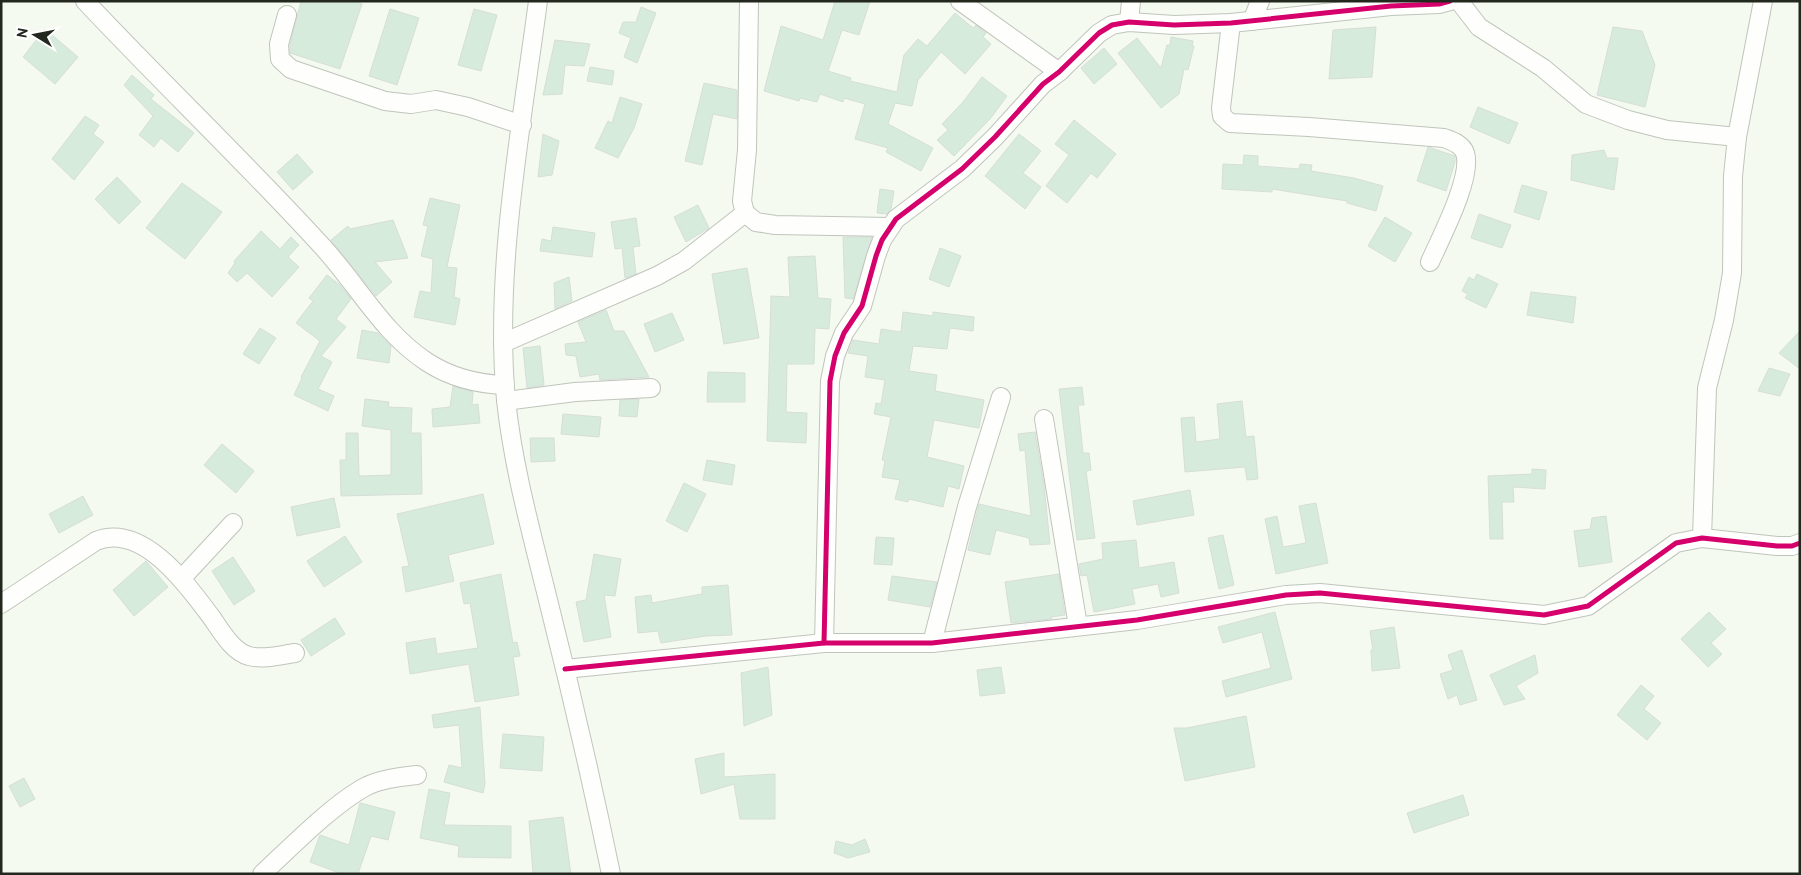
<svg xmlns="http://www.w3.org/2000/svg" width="1801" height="875" viewBox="0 0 1801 875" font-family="'PT Sans',sans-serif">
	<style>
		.building { fill: #d7ebdd; stroke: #d6ded7 }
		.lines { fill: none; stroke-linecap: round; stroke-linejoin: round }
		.minor-casing { stroke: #bfc5bb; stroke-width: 20 }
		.minor { stroke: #fefefd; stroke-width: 18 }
		.cycleway-casing { stroke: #fff; stroke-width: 8 }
		.cycleway { stroke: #d6006c; stroke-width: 5 }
	</style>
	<rect width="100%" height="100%" fill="#f5faf1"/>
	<g class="building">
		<path d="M301,1H355L362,4L340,69L290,53V45Z"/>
		<path d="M835,1H870L859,35L842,30L828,71L851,78L850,81L897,92L904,55L918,39L927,46L955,13L973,28L976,25L986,33L983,37L991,44L965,74L941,52L918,80L912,106L895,103L888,124L933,148L921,171L886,152L888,148L855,139L865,104L844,98L843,102L820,94L817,102L800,98L799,101L764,91L781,26L823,40Z"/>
		<path d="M641,7L656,13L637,63L624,57L631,38L619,33L623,22H636Z"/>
		<path d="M390,9L419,18L397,85L369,76Z"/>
		<path d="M474,9L497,15L481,71L458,65Z"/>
		<path d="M1376,27L1372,77L1329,79L1333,30Z"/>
		<path d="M1613,27L1642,31L1655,65L1645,107L1597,95Z"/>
		<path d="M45,29L78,57L55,84L23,57Z"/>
		<path d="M1171,37L1193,41L1192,46H1194L1188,70L1184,69L1179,94L1161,108L1118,53L1137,38L1161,68L1167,45H1170Z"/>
		<path d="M555,40L590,44L584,66L565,65L562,94L543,95Z"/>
		<path d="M1104,48L1117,64L1094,84L1081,68Z"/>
		<path d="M590,67L614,71L612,85L587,81Z"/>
		<path d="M132,75L154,95L151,99L194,133L178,152L161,138L154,147L139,135L153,116L124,85Z"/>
		<path d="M982,77L1007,96L990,119L954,156L937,140L948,130L942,124L963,102Z"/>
		<path d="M704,83L737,90V119L713,114L702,165L685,161Z"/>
		<path d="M620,97L642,104L634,128L618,158L595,148L608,121L612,123Z"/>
		<path d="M1478,107L1518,123L1509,144L1470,127Z"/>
		<path d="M85,116L99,125L93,134L104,142L74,180L52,159Z"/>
		<path d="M1074,120L1116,154L1097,178L1091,173L1067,203L1046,186L1069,155L1055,144Z"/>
		<path d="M543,134L559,141L552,175L538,177Z"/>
		<path d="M1019,134L1041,151L1023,173L1041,187L1025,209L985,176Z"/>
		<path d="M1428,147L1455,156V162L1446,191L1417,181Z"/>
		<path d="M1604,150L1607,158H1618L1614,190L1571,180L1572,155Z"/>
		<path d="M297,154L313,172L293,190L277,172Z"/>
		<path d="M1244,155L1258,156V166L1299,169L1300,164L1312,165L1311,171L1354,178L1383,186L1376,211L1347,203V201L1272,189V192L1222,189L1223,164L1243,165Z"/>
		<path d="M117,177L141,202L119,224L95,199Z"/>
		<path d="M182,183L222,212L185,259L146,228Z"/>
		<path d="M1522,185L1547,192L1539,220L1514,212Z"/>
		<path d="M880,189L894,191L891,209L887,214L877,213Z"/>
		<path d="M430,198L460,205L447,267L457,268L454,297L460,299L455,325L414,317L420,291L431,293L433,259L421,256L428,226L423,225Z"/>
		<path d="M698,205L709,228L686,242L674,217Z"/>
		<path d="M1479,214L1511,225L1502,248L1471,238Z"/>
		<path d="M1385,217L1412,233L1395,262L1368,246Z"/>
		<path d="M636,218L640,246L633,247L636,274L625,278L622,248L615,249L611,222Z"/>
		<path d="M393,220L408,258L375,262L392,282L376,296L331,240L348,226L350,229Z"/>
		<path d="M553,227L595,233L592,257L540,251L542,239L551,241Z"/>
		<path d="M261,231L280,249L291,237L299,245L288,257L299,267L272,297L247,273L237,282L228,273L235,263L234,261Z"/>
		<path d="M843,237H872L853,299L845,298Z"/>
		<path d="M940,248L961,256L949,287L929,279Z"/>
		<path d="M815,256L818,298L831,299L829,329L815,328L814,364H787L786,412L807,413L806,443L767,441L771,296L790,297L788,257Z"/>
		<path d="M747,268L759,338L724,344L712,274Z"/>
		<path d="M1477,274L1498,284L1486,308L1465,298L1468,294L1462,291L1469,277L1474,280Z"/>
		<path d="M327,275L340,285L351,299L336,319L346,327L321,356L332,362L318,389L334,396L328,411L294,395L302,378L301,377L320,341L296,323L313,301L309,298Z"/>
		<path d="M569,277L572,301L555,309L554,283Z"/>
		<path d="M1531,292L1576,297L1573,323L1527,315Z"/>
		<path d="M606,310L614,331H624L649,377L600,380L599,374L580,377L576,356L566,355L565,344L586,342L578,322Z"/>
		<path d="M903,312L933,316V312L974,317L973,331L950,328L947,349L913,346L909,371L937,375L935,391L984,400L979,428L934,420L927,457L964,466L959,489L948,486L943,507L909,499L908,502L895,499L900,480L882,477L885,461L882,460L891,417L874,414L876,403L881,404L885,380L865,377L868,356L848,353L853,340L879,344L881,329L901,332Z"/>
		<path d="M672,313L684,340L655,352L644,324Z"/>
		<path d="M260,328L276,338L259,364L243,354Z"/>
		<path d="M362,330L378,333L391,346L389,363L357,358Z"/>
		<path d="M1800,331V369L1779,353Z"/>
		<path d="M540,346L544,385L527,388L523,348Z"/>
		<path d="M1769,368L1790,374L1780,396L1758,391Z"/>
		<path d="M708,372L745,373V402H707Z"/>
		<path d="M453,386L473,392L472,405L478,404L480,423L433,427L432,409L450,407Z"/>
		<path d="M1082,387L1084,405H1078L1083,453H1089L1091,470L1086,471L1095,538L1077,540L1059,389Z"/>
		<path d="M365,399L389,402L388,407L412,408L411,433H421L422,494L341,496L340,460H346V433H358L359,476L391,475V430L362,426Z"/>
		<path d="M639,399L637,417L619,416L620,400Z"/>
		<path d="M1242,401L1246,437L1254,436L1258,479L1247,480L1245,467L1185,472L1181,418L1194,417L1196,442L1220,439L1217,404Z"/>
		<path d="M563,414L601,417L599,437L561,434Z"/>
		<path d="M1035,432L1044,485L1050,544L1030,545L1029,538L996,530L990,555L968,550L979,504L1031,516L1025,450L1020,451L1018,434Z"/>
		<path d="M530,438H554L555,461L531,462Z"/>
		<path d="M222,444L254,471L236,493L204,465Z"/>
		<path d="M707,460L735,465L732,485L703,480Z"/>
		<path d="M1532,469L1546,470L1545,489L1513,487L1514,502H1502L1503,539H1490L1488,476L1532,474Z"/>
		<path d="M684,483L706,494L687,532L666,521Z"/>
		<path d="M1190,490L1194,515L1137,525L1133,501Z"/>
		<path d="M483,494L494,544L448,555L454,581L406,592L402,567L409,566L397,514Z"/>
		<path d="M83,496L93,515L59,533L49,514Z"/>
		<path d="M334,498L340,527L297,536L291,507Z"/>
		<path d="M1316,503L1328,563L1276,574L1265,519L1277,516L1283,547L1306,543L1299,506Z"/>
		<path d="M1606,516L1612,562L1579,567L1574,531L1590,529L1592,518Z"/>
		<path d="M1223,535L1234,585L1219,589L1208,538Z"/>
		<path d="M345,536L362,562L324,587L307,561Z"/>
		<path d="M876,537L894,538L892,565L874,564Z"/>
		<path d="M1136,540L1139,568L1174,562L1179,593L1161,597L1158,584L1132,589L1135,604L1094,612L1087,575L1081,576L1079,564L1103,559L1102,543Z"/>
		<path d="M594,554L621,559L615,596L604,595L611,637L584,642L576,602L586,600Z"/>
		<path d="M233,557L255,591L234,605L212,571Z"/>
		<path d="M146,561L168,587L134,616L113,590Z"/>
		<path d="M501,574L513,643L517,642L520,656L513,657L519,695L475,702L469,664L410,674L406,643L435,638L437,654L478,648L470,603L464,604L460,583Z"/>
		<path d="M1059,574L1065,615L1051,617L1052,619L1011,623L1005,582Z"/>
		<path d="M892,576L937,582L930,607L888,600Z"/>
		<path d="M728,585L732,635L706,636L661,643L658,631L638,633L635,597L651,595L652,603L702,594V587Z"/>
		<path d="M1275,612L1292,679L1226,697L1222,681L1271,668L1262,632L1223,643L1218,627Z"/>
		<path d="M1709,612L1726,629L1711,643L1722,654L1708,667L1681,639Z"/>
		<path d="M335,618L345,634L311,656L301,640Z"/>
		<path d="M1394,627L1400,668L1372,671L1371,650H1373L1370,631Z"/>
		<path d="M1462,650L1477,700L1460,705L1457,695L1448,699L1440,674L1453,670L1448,655Z"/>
		<path d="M1535,655L1538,673L1516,686L1525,699L1504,705L1490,675Z"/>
		<path d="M768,667L772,715L744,726L741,673Z"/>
		<path d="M1001,667L1005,693L980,696L977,670Z"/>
		<path d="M1641,685L1654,696L1644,709L1661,723L1647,740L1617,715Z"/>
		<path d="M480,707L485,784L483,793L444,782L449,765L462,768L459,725L434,728L432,715Z"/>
		<path d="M1246,716L1255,767L1185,781L1174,728H1187Z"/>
		<path d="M503,734L544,737L542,771L500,768Z"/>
		<path d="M724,753V777L775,774V819H740L734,784L701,794L695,759Z"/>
		<path d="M24,778L35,799L20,807L9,786Z"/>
		<path d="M429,789L450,793L444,825L511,826V858L458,857L459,846L420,838Z"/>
		<path d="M1463,795L1469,815L1414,833L1407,813Z"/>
		<path d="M360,803L395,812L388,840L371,836L358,874H342L310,862L320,835L349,845Z"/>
		<path d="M563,817L571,874H533L529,821Z"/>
		<path d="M865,839L870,852L848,858L834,853L836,841L852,845Z"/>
	</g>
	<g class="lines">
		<defs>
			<g id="minor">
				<path d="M85,1C162,83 244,161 320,244C356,282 382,333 427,362C450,377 477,384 505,385"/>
				<path d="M538,1C521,130 494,271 506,400C513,467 532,535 548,600C571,691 592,782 611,874"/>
				<path d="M749,1L747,150L742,201L745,213L750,217L756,222L775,225L890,227"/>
				<path d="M960,1L1059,72"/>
				<path d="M1459,1L1479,27L1543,68L1586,104L1628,120L1667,130L1737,137L1733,176L1732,273L1724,320L1707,388L1702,538"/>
				<path d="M287,15L279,44L280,59L291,69L385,101L411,104L436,100L468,107L522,125"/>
				<path d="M1252,21L1260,1"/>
				<path d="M1129,22L1131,1"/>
				<path d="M1231,23L1221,108L1222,116L1230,123L1309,127L1444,138C1452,141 1462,144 1465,153C1473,177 1440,239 1430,262"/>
				<path d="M1737,137L1763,1"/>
				<path d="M503,343L657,276L684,261L745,213"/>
				<path d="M506,401L575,392L651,388"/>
				<path d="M1044,419L1078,626"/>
				<path d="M182,578L233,523"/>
				<path d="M1,604L96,541C143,522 188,586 212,618C221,631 233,652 249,656C263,660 281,655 295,653"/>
				<path d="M824,643L830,381L835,356L844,333L862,306L876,256L882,240L896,219L962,169L995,137L1043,84L1059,72L1099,33L1112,25L1129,22L1174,25L1231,23L1391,6L1439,4L1450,1"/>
				<path d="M932,643L967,507L1001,397"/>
				<path d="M565,669L824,643H932L1137,620L1286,595L1320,593L1544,615L1588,606L1676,543L1702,538L1777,546H1792L1800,543"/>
				<path d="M262,874C290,848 332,805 365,787C380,779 400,777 417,775"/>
			</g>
		</defs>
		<use href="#minor" class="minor-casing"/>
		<use href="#minor" class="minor"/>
		<defs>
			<g id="cycleway">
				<path d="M824,643L830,381L835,356L844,333L862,306L876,256L882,240L896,219L962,169L995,137L1043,84L1059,72L1099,33L1112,25L1129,22L1174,25L1231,23L1391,6L1439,4L1450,1"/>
				<path d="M565,669L824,643H932L1137,620L1286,595L1320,593L1544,615L1588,606L1676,543L1702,538L1777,546H1792L1800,543"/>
			</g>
		</defs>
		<use href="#cycleway" class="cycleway-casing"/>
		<use href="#cycleway" class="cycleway"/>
	</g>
	<rect width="1801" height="875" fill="none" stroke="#22281d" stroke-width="5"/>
	<g transform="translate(35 35) rotate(280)" stroke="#ffffff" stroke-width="4" paint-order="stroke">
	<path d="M0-4L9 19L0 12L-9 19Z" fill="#22281d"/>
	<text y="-8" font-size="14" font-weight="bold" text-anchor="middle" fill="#22281d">N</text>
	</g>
</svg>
